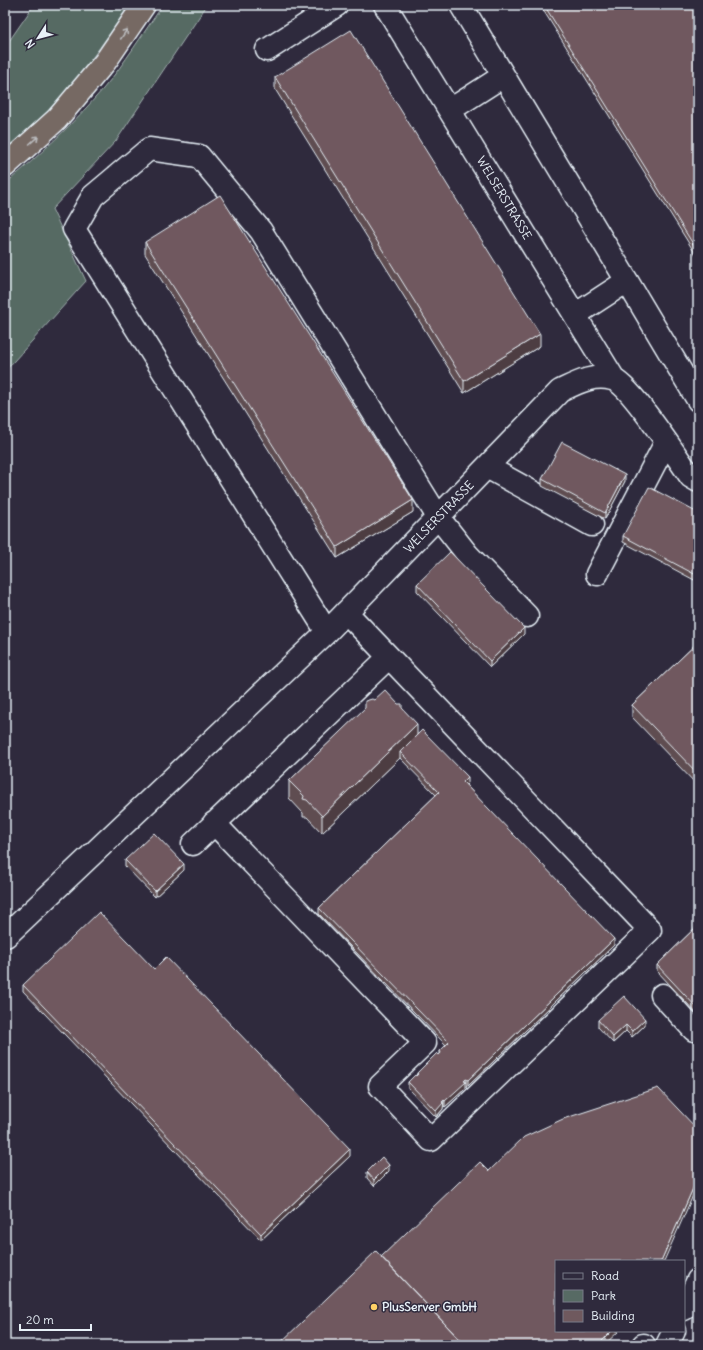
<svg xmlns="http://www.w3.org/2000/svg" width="703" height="1350" font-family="Delius,sans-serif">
<rect width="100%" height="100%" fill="#2f2a3d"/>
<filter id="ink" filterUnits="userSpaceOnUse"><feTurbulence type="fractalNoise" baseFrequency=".025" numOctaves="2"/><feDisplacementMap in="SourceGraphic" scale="8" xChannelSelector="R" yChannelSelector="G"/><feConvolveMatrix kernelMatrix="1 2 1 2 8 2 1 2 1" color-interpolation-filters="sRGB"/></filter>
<g filter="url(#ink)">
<path fill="#576a64" stroke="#a0aeae" d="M34,5H129C104,43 77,81 45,114C33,128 18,140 5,152V47Z
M163,5H207L116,141L52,209L86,281L5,371V184C40,155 73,124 103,89C125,63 143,33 163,5Z"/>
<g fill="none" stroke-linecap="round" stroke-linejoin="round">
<defs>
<path id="minor" d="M385,5L614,379
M461,5L627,281L575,315
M267,50L337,5
M450,110L503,76
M627,281L698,400
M487,467L592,525
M597,574L666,442
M327,632L74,229L93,196L149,149L199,156L261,231L438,517L468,555L527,616
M214,823L425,1043L380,1086L431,1140L650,930L346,612
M193,844L389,657
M6,936L327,632L560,391C577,383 593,374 612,379C629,383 678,459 691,477L698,481
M662,995L694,1030L698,1027
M684,1309L698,1280
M643,1345H644
M667,1345L674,1331"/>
<path id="highway" d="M5,166L57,119L105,62L144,5"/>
</defs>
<use href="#minor" stroke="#e8f1f8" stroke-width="25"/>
<use href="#highway" stroke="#e8f1f8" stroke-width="25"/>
<use href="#minor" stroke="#2f2a3d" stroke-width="22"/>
<use href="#highway" stroke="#766964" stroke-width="22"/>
</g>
<path fill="#5f4d51" stroke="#e8f1f8" d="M540,5H698V258Z
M275,77L540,346L464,393L275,89Z
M145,242L413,512L337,558L145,254Z
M542,479L625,481L605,519L542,486Z
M698,513V582L623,542V536Z
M417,584L524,634L490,667L417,591Z
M698,642V786L632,717V705Z
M374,700L398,704L402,708L417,734L468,783L466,785L614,945L468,1086L466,1085V1088L445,1107L444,1106L443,1107V1109L436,1117L408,1088V1082L416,1076L417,1073L439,1055L440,1054V1051L446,1045L319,914V908L436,795L400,758L322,833L307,817H303V813L289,798V781Z
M125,860L184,870L155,897L125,866Z
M698,925V1015L657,971V965Z
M154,969L350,1156L261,1240L23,991V985Z
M598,1020L645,1025L632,1037L626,1031L613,1043L598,1027Z
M389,1171L374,1186L367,1178V1172Z"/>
<path fill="#4e3e42" stroke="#e8f1f8" d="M540,334V346L464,393V381Z
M625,475V481L605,519V513Z
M413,500V512L337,558V547Z
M524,628V634L490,667V661Z
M417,724V741L400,752V758L322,833V816Z
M468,777V783L463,788V782Z
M184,864V870L155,897V891Z
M614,939V945L468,1086V1080Z
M645,1019V1025L632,1037V1031Z
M626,1025V1031L613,1043V1037Z
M466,1079V1088L445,1107V1101Z
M444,1100L443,1109L436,1117V1111L442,1102Z
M350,1149V1156L261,1240V1234Z
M389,1165V1171L374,1186V1180Z
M698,1177V1184L664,1261H661Z
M612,1331H619L604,1345H598Z"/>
<path fill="#6f595e" stroke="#e8f1f8" d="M544,5H698V252Z
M351,30L540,334L464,381L275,77Z
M220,195L413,500L337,547L145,242Z
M562,442L625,475L605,513L542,479Z
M649,487L698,513V576L623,536Z
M450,552L524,628L490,661L417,584Z
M698,642V774L632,705Z
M385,690L398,704H402V708L417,724L322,816L307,800L303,799L304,796L289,781L365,708V701L372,699L374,700Z
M422,730L468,777L463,782L614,939L468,1080L466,1079L464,1081L466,1082L445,1101L444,1100L442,1102L443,1103L436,1111L408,1082L415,1075L416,1076L418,1074L417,1073L437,1053L439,1055L441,1053L440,1051L449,1042L319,908L439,792L400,752Z
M154,833L184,864L155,891L125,860Z
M99,912L154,969L166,957L350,1149L261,1234L23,985Z
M698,925V1009L657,965Z
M624,996L645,1019L632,1031L626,1025L613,1037L598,1020Z
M658,1088L698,1130V1177L661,1261H556V1331H612L598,1345H465L381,1257L480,1162L489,1171L524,1137L563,1119Z
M382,1157L389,1165L374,1180L367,1172Z
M376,1251L465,1345H278Z"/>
<defs><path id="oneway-shaft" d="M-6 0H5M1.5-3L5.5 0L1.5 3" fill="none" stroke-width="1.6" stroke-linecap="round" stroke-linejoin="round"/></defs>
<g stroke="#babbbd">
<use href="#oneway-shaft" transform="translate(124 34) rotate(-56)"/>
<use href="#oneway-shaft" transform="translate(34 140) rotate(-42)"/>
</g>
</g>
<circle fill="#ffd166" stroke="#2f2a3d" stroke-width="1.5" cx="374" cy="1307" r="4"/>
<g text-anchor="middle" stroke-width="3" stroke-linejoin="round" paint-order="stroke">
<g font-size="12" fill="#e8f1f8" stroke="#2f2a3d">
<text transform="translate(504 198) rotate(59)" y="4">WELSERSTRASSE</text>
<text transform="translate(439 517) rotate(-46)" y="4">WELSERSTRASSE</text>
</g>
<g font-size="12" font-weight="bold" fill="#e8f1f8" stroke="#2f2a3d" text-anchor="start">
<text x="382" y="1311">PlusServer GmbH</text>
</g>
</g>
<rect width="703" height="1350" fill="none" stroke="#2f2a3d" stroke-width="20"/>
<rect x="10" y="10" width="683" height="1330" fill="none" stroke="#e8f1f8" stroke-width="1.5" filter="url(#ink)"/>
<rect x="555" y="1260" width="130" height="72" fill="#2f2a3d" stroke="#797a88"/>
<rect x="563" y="1273" width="20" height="6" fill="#2f2a3d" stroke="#797a88"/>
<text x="591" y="1280" font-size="12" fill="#e8f1f8">Road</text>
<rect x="563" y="1290" width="20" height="12" fill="#576a64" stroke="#797a88"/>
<text x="591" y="1300" font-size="12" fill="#e8f1f8">Park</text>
<rect x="563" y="1310" width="20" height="12" fill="#6f595e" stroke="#797a88"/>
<text x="591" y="1320" font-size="12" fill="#e8f1f8">Building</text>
<g transform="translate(38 38) rotate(234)" stroke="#2f2a3d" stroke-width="3" paint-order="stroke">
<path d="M0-3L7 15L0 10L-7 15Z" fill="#e8f1f8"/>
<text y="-6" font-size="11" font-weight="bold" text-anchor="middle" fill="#e8f1f8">N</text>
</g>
<path d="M20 1324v6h71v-6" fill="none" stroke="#e8f1f8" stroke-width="2"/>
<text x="26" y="1324" font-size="12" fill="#e8f1f8" stroke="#2f2a3d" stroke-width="3" paint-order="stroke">20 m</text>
</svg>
